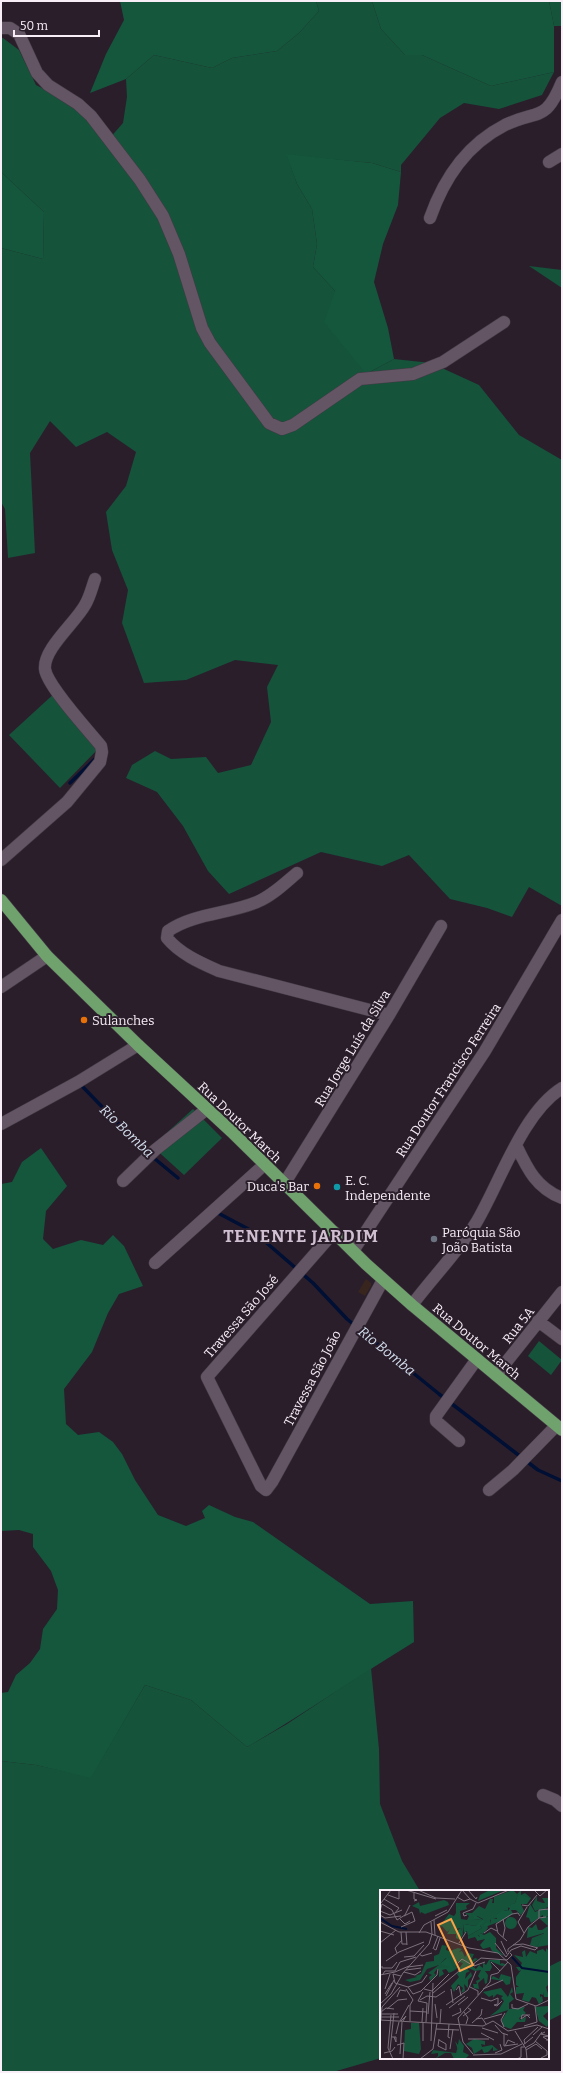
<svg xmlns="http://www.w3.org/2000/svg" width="563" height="2073" font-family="Bitter,serif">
<rect width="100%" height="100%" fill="#2a1e2b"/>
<path fill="#37251e" d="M366,1279L371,1283V1286L365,1296L358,1292Z"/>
<path fill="#15533b" d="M316,1H372L381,29L405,55H422L491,86L554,72L542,95L499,109L464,103L440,118L401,165V172L372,163L287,155L297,184L312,209L317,244L313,267L335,291L366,374L394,359L431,363L479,385L519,435L562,460V906L529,887L512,917L487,908L450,899L409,855L382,866L321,852L229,894L208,871L183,826L157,792L126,778L132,765L155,751L171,759L206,757L218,773L251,765L271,722L267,687L278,665L235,660L186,680L144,683L122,623L128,590L112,550L106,512L126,486L136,452L107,432L76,447L50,421L30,453L35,553L8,558L5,509L1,502V248L43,259L44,212L1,172V38H3L19,50L36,85L73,104L99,135L109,139L123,123L127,97L126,79L154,55L212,68L232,58L277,51L299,33L319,11Z
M549,1H562V26H554Z
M529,266L562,270V288Z
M57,691L101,746L60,788L9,735Z
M193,1109L222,1138L184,1175L152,1146Z
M539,1341L562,1360L551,1375L528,1356Z
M371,1668L379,1749L380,1804L402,1861L420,1891H381V2058L333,2072H1V1761L36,1765L91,1777L145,1685L191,1700L247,1747L287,1724Z
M562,1960V2014L548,2021V1967Z"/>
<path fill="#14573d" d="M120,1H316L319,11L299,33L277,51L232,58L212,68L154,55L126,79L90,93L106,54L124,20Z
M372,1H549L554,26V72L491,86L422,55H405L381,29Z
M286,154L372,163L401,172L398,205L383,244L374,282L388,328L394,359L366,374L324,322L335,291L313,267L317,244L312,209L297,184Z
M1,172L44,212L43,259L1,248Z
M41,1148L67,1186L46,1211L43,1239L53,1249L81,1240L103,1245L113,1235L124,1246L143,1286L119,1294L108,1313L92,1352L64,1389L66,1424L78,1435L99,1432L113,1442L122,1454L135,1480L158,1515L186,1526L205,1518L202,1511L209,1505L235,1517L253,1522L370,1604L413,1601L414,1642C358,1676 304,1714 247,1747L191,1700L145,1685L91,1778L36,1765L1,1761V1693L8,1692L16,1675L30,1663L40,1649L43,1629L57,1609L58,1590L51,1571L33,1547V1534L19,1530L1,1531V1184L12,1182L22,1162Z"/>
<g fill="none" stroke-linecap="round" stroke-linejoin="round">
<path stroke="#000f34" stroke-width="3.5" d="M70,783L97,757
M80,1084L143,1149L178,1178
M218,1213L254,1232L313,1283L347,1319L439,1394L538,1470L562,1481"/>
<defs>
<path id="minor" d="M1,28H10L19,34L37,73L48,85L78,104L91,116L140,180L163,216L179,254L202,328L210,343L269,423L282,429L293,425L360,379L413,374L443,362L504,322
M549,162L562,154
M430,218C444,178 466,145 505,125C539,109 545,123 562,82
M1,860L67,802L100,762L102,752L101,746C89,731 47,686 45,669C43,649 76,622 85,605C90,597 92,587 95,579
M297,873C285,883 272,896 257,902C229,914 194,913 168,931L167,938C180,954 201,963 219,971L389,1015
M1,987L47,956
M1,1124L78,1082L138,1045
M516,1145C527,1168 536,1188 562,1198
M123,1181L155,1150L207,1109
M284,1184L389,1015L441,926
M334,1232L207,1377L261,1486L266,1490L272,1482L383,1280
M353,1251L485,1051L562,920
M155,1263L264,1165
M412,1305C433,1277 457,1253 476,1223C500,1183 522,1113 562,1088
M538,1321L562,1339
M496,1375L562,1292
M459,1441L436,1421V1416L477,1359
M489,1490L513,1470L556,1426
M543,1795L555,1800L562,1806"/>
<path id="major" d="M1,900L47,956L138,1045L232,1132L366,1264L412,1305L562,1430"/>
</defs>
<use href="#minor" stroke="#443a45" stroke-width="13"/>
<use href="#major" stroke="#443a45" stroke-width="13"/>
<use href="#minor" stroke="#635564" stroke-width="12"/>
<use href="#major" stroke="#70a26e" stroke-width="12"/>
</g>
<g fill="#e8710a" stroke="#2a1e2b" stroke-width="1.5">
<circle cx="84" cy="1020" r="4"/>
<circle cx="317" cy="1186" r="4"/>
</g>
<circle fill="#0f9aa8" stroke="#2a1e2b" stroke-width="1.5" cx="337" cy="1187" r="4"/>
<circle fill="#6b7280" stroke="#2a1e2b" stroke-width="1.5" cx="434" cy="1239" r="4"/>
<g text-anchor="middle" stroke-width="4" stroke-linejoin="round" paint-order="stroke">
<g font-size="13" fill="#f7eef7" stroke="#2a1e2b" text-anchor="start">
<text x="92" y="1025">Sulanches</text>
<text x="345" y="1185">E. C.<tspan x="345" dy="15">Independente</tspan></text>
<text x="309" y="1191" text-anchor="end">Duca's Bar</text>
<text x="442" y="1237">Paróquia São<tspan x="442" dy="15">João Batista</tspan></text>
</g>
<g font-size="13" fill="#f7eef7" stroke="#2a1e2b">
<text transform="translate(352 1048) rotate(-59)" y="5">Rua Jorge Luís da Silva</text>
<text transform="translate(448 1080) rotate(-57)" y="5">Rua Doutor Francisco Ferreira</text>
<text transform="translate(240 1122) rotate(44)" y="5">Rua Doutor March</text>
<text transform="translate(241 1316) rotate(-49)" y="5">Travessa São José</text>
<text transform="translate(518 1325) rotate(-52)" y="5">Rua 5A</text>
<text transform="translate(477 1341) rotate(40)" y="5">Rua Doutor March</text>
<text transform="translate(312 1378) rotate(-62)" y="5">Travessa São João</text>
</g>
<g font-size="14" font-style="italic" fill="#d3deee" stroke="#2a1e2b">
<text transform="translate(127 1131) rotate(44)" y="5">Rio Bomba</text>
<text transform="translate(387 1351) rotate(39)" y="5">Rio Bomba</text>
</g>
<g font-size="17" font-weight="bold" letter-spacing="1" fill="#cfbfd0" stroke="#2a1e2b">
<text x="301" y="1242">TENENTE JARDIM</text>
</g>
</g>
<g transform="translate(380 1890)">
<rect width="169" height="169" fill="#2a1e2b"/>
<path d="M133,0L137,4L141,0V5L145,3L151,8L138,5L135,13L128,17V21L124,20L117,28L110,30V34H107L108,38L103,44L100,43V47L98,45L97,50L95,47L88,49V46L102,38L100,36L103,29L97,26L94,29L102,30L101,32L95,36L84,34L83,44L81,38L76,39L74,36L67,42L62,36L59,37L69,24L74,26L76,23V13H90L86,16L87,19L80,21L81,29L87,30L89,26L85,23H92L99,16L105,19L110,9H113L112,13H114V7ZM157,6V11L163,13H165L162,8H168L169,17L155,21L152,15ZM64,10L68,12L69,15L45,24L41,22L40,24L39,19L32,16L39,12L40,16ZM165,43L157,57L150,55L152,48ZM62,55L67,56L66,60L70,61L78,58L82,59L79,62L82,61L85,67L87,63L94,64L91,71L95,68L98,69L86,77L89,81L79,79L83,73L75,71L78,75L75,76L78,77L75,80L66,68L61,73L70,76L69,79H57L54,83L56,85L50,91L49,87L52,85L48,83L59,75L47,79L40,90L30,92L25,90L37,87L35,86L41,84L46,72L54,71V66L59,64ZM31,133H39L41,159L39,164L24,161L25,140L31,139ZM79,152V163L74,169L71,163H65L55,169L58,166V163L51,164L53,160L76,163Z" fill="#15533b"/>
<path d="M110,0H124L98,11L100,5ZM138,4L151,8L147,14H141L144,21L141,25L136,20H131L133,24L121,31L105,37L103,35L107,32L110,34L111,29H117L116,25L123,20L128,21L130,18L126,17L135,13ZM150,14L155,22L165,18L169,20V26H166L169,27V55L157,57L164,43L147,48L148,37L152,38L156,34L158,40H162L168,36L160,29L163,27V25L151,33L149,28L146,27ZM93,24L105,31L100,36L102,38L88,46L87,41L84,43V34L95,36L102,30L94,29ZM125 33a6 6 0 1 1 12 0a6 6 0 1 1-12 0ZM72,36L76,37V41L81,38L83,44L80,50L76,48V44H67ZM110,42L116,48V58L124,66L112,61L110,57L103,59L100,55L105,49L97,51V45L100,47V43L104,45ZM166,58L169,61V94L166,97L169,107H164L163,102V105L160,104V107L162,106L163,111L159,114L156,108L152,107L149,112L142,110L144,103L136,104V97H139L136,95V87L141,80L139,81L136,77H140L142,73L134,65L143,67L142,62L145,60L146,67L150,61L157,64V61L163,59L166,62ZM68,67L75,80L69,83L66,79L62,80L64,84L56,89L59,87V78L70,77L60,74ZM109,70H120V74L122,73L127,75L122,76L110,71L112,77L110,81H105L108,85L107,93L105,94L104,88L98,93L99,99L94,98L93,94H97L96,91L100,89L98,86L101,80L95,81L86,77L90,74L96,79L99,75L103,78V72L106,75ZM81,78L90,81L86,83L85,89L91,82L92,86L88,90V98L84,94L85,101L81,103L83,98L78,94L74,102L71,96L79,87L77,84ZM121,84L131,87L130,94L126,95L123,91L111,89L113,86L119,89ZM132,97L133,102L130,104L134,109L129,113V119L145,117L143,120L146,123L139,128L140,130L146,127L145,132H137L131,139L123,136L122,130L128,120L110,126L119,119L124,111L121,108L123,106L117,104L113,108V105L109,107L103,102L121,98L128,107ZM168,113H169V121L163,126L169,132L167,137L159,131L155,117L168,116ZM79,149L84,156L83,162L89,165L86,168L74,169L79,159V156L78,160L75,151L78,155ZM94,149L105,151V155L101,154L102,157L112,155L118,160L113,161V157L108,162L104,163L102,159L94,164L92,158L86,154Z" fill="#14573d"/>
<path fill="none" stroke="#000f34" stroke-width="2" d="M0,28L12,36L27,39M132,67L142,78L169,82"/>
<path fill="none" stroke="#7c717d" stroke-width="1" d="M26,0L56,9M38,0L56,8L75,9M82,0L90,9L98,13L129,0M88,0L96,9L97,7M154,0L160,6L167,0M34,3V9L37,10L34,11M8,5L19,9V0M77,7L84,11L90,9M4,9L19,18L15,23M1,13L11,0M142,15L148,16L157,5M0,21L2,14L12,20L17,30L25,25L30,15M0,21L10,25L22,20M0,25L5,28L21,26M87,25L84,26L83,23L93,19L96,13M24,26L32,22L35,31M55,26L67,20M159,28V20L169,19M20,29L25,34L30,31M54,30L55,45M0,32L19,42H46L89,58L118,63L131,75L136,109L156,116L169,110M21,37L35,31M0,41L14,45M21,42L22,54H27M26,42L27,55M39,43L44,35L68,22L82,0M104,43L111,38L117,41M144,43L138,32L147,17M123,47L125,38L123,29M121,51L127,64M127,51L118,43L116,34L132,24L138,23L140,26M0,53L16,40M79,53L86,42M115,53L126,67M133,55L143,54L158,58M53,59L58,46M54,59L56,60L60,48M128,62V59L140,50L148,37L159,28L166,27M17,63L15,58L22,50M39,64L42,66L52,63M24,67L34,66L44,55M126,67L131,60L141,56L155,60L157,58M6,71L19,62L44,52M111,72L120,81M78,73L82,69L92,75L101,68L127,70L132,65L130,63M94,73V76L105,72M2,76V78H12L17,72M28,77L43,75M26,80L41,78M15,81L20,72L36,67M15,82L29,76M24,82L35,85L41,81M118,83L128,72M3,84L5,81H15M0,85L15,82M21,86L13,84L15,93L28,97M28,97L33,104L41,101L57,85L58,79M28,97L42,92L47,85M90,97L98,101V105M5,99L10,84M26,99L33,110L30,115V131M44,99L52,101L69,84M71,99L73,113M103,99L123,90M76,100L79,96L81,106M43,102L38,111L47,113L46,132M53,103L79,81V77M5,104L12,93M6,106L14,90M17,107L20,100L26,101M101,108L111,111L118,108V114L114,115L117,116L122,111M40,110L47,106L56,107L65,101M0,114L11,104L23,83L49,54L52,44L51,32M55,114L57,128M132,114V118L138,119L148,114M66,115L88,100L96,81M78,115L88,107M2,117L20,97M69,118L85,106M7,119L18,110L27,109M30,121L47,122M1,122L6,118L14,119M84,122L88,128L86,134M1,124H18M48,124L50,102M11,125L8,158L13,169M72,126L81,122L80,118M83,126L91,120L88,118M1,127H19M150,128L147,125L141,129L142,125H150M96,129L102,128L106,134M104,129L122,124M0,130L103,136L113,131L128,141L157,135L169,139M1,130L2,117M20,131L29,115M21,131L26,126L23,131M42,132L43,118M60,133L61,119M92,133L101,125L102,119M69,134L68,147L70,148M115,135L122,143L128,145M144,136L157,132L155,116M124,137L121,130L125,123M102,138L118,143M56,139L79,140M135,141L146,159L147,169M165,142L161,144L169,146L163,147L168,150H166M101,143L114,150M16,144L19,132M124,144V156L138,154M153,145L162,137M12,147H16V152L14,147M59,149L58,156L66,160M88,149H109M59,150L66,154V160M43,151V133M51,151L53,93M155,151L167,161V165L161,168M145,154L144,150L158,137M17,155L24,153L23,169M143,155L153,147M125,156L128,150L135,153M145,158L154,153L162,142M70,159L73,139M10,160L14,123M146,160L156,154L162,159M4,163L12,161L15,157M115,163L122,160L120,154M20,164L22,132M93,164L83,152L78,128L110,92L111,85L118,83M93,165L121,164L142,154M40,169L53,159L57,133M137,169L141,167V157H144"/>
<path fill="#f7a148" fill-opacity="0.15" stroke="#f7a148" stroke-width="2" d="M71,29L93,75L80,81L58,35Z"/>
<rect width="169" height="169" fill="none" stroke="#f7eef7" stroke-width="2"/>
</g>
<rect width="563" height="2073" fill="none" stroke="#f7eef7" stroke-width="4"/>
<path d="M14 30v6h85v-6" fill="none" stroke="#f7eef7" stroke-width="2"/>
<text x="20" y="30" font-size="12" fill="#f7eef7" stroke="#2a1e2b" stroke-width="3" paint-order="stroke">50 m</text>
</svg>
